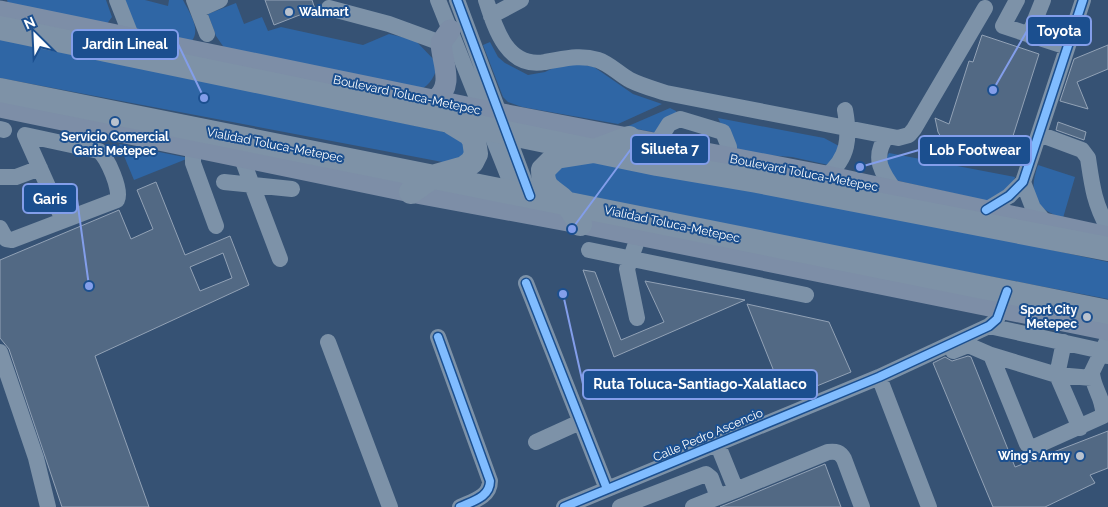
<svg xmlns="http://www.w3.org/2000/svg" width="1108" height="507" font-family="Raleway,sans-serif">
<rect width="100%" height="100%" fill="#365274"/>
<path fill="#2f66a5" d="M7,0H106L112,17L103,29L10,10Z
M120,0H145L168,6L169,0H183C189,12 202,30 191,42L137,32Z
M236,3L244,24L262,17L268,31L281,27L363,45L389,34L415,40L437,63C437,74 430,85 420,90L225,49L216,36L208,14Z
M0,37L459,135L472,148L453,164L0,78Z
M490,42L498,57L505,63L528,75L545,72L561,64L572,62L594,67L633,94L662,104L618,124L522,107L508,102L503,97L483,45Z
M670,108L676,111L678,124L655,138L653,132L626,127Z
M718,118L824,138L839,146L833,166L792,157L741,153L727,136Z
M119,144L189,158L134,180Z
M889,153L1015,177L1012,186L992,202L894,180L885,160Z
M584,159L819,200L1108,262V299L573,197L556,190L551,168Z
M1038,165L1075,177L1063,218C1034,209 1028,193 1038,165Z"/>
<path fill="#526984" stroke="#92a2b6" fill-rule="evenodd" d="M265,0H312L315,9L274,25Z
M982,35L1039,54L1006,158L995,163L982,164L958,159L949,151L938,132L935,118L949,124L969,61L973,62Z
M1108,45V69L1077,82L1088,109L1060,101L1074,59Z
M1058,122L1086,132L1084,140L1056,130Z
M156,182L185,255L230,236L249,285L95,356L149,507H62L9,349L0,338V260L119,210L131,239L153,229L137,190ZM223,253L232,278L200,291L190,267Z
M583,270L595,272L621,340L664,322L645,281L745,300L614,357Z
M747,304L829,322L851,372L785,399Z
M968,356L971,357L1015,467L1108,431V468L1090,475L1095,483L1045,507H993L933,363L945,357L952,361Z
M825,464L841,507H720L740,499Z"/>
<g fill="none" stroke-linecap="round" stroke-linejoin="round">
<path stroke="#7d92a8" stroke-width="16" d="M117,0L132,38
M194,0L207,34
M438,0L515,193
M457,0L530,196
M486,0C495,28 507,69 545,62C564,59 579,54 598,60C610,64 619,74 630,80C642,86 654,89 666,93L898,138L909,135L914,129L985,8
M1017,0L1003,26L1067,47
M329,8L389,24L441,43
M198,10L220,0
M491,16L521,0
M1029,35L1043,0
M0,129L4,130
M1039,134L1082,150L1088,158C1092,185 1094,203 1108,228
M887,136C871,158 882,173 896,192
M657,143L669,124L680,119L723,132L729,147L728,158
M197,147L193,155V163L216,226
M242,149L241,156L280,259
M826,176C849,158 850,137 845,110
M0,177H16L40,168
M224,182L292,189
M1023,182L1033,208L1045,222
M986,210L1009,196L1023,182L1083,0
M0,228L6,239L12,240L117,200C122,190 107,157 99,151L25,135L63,220
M589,250L806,295
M526,283L607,489
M637,318L627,269L639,235
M989,326L1102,351L1108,356
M438,337L490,481C490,497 473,501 460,507
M328,342L390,507
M1064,342L1057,375L1080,428
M953,351L968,345L991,355
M0,352L36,458L48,507
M879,377L929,507
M1092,378L1057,375L991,355L1027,444L1034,447L1103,416C1105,400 1092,387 1092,372L1108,339
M536,442L580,422
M736,490L828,452C836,451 840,452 844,459L862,507
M564,507L879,377L989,326L997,319L1005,298
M620,507L706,474L711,478L718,497
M693,507L736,490L717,443"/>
<path stroke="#7d8ea7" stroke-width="21" d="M0,11L481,110L826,176L1108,237
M435,100C455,86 442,63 441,43L450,30
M0,107L411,192L584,224L1108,330"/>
<path stroke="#7e92a7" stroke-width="24" d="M0,28L657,164L757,181L1108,249
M0,90C369,167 739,235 1108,312
M411,192L432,177L464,168L472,162L476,154L474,140L470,134L452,123
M580,224C576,217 572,209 566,203C554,189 543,193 543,170L556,157L594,151L629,138"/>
<defs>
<path id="cycleway" d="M457,0L530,196
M986,210L1009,196L1023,182L1083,0
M526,283L607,489
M438,337L490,481C490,497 473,501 460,507
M564,507L879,377L989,326L997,319L1007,291"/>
</defs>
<use href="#cycleway" stroke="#1b4f8f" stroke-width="11"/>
<use href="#cycleway" stroke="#80bcff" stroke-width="8"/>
</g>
<g fill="#b9c2ce" stroke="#1b4f8f" stroke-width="2">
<circle cx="289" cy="12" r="5"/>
<circle cx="115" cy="122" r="5"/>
<circle cx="1087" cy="317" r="5"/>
<circle cx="1080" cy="456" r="5"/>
</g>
<g text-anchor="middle" stroke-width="4" stroke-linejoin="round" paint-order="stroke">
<g font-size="12" font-weight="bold" fill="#fff" stroke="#1b4f8f" text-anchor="end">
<text x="299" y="16" text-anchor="start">Walmart</text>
<text x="115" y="141" text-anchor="middle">Servicio Comercial<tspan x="115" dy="14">Garis Metepec</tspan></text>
<text x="1077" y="314">Sport City<tspan x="1077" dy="14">Metepec</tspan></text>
<text x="1070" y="460">Wing's Army</text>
</g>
<g font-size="12" fill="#fff" stroke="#1b4f8f">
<text transform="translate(407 95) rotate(12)" y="4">Boulevard Toluca-Metepec</text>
<text transform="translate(275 145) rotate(11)" y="4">Vialidad Toluca-Metepec</text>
<text transform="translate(804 173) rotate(11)" y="4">Boulevard Toluca-Metepec</text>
<text transform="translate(672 224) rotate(12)" y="4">Vialidad Toluca-Metepec</text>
<text transform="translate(708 435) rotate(-23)" y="4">Calle Pedro Ascencio</text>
</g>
</g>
<path fill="none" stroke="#839eea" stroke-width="2" d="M993 90L1027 31M204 98L178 44M572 229L631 149M860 167L919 150M89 286L77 199M563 294L583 384"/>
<g fill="#839eea" stroke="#1b4f8f" stroke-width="2">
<circle cx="993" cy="90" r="5"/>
<circle cx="204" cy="98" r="5"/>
<circle cx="572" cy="229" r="5"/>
<circle cx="860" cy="167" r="5"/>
<circle cx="89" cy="286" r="5"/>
<circle cx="563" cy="294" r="5"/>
</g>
<g fill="#1b4f8f" stroke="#839eea" stroke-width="2">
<rect x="1027" y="16" width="64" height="29" rx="5"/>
<rect x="72" y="30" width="106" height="29" rx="5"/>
<rect x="631" y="135" width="78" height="29" rx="5"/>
<rect x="919" y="136" width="112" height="29" rx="5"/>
<rect x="23" y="184" width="54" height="29" rx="5"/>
<rect x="583" y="370" width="234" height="29" rx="5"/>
</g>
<g font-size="14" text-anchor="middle" font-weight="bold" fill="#fff">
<text x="1059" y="36">Toyota</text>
<text x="125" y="49">Jardin Lineal</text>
<text x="670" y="154">Silueta 7</text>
<text x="975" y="155">Lob Footwear</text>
<text x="50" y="204">Garis</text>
<text x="700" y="389">Ruta Toluca-Santiago-Xalatlaco</text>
</g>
<g transform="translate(35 35) rotate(336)" stroke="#1b4f8f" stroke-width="4" paint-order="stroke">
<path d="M0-4L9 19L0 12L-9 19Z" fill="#ffffff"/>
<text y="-8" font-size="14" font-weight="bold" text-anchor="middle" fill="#ffffff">N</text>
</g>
</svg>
